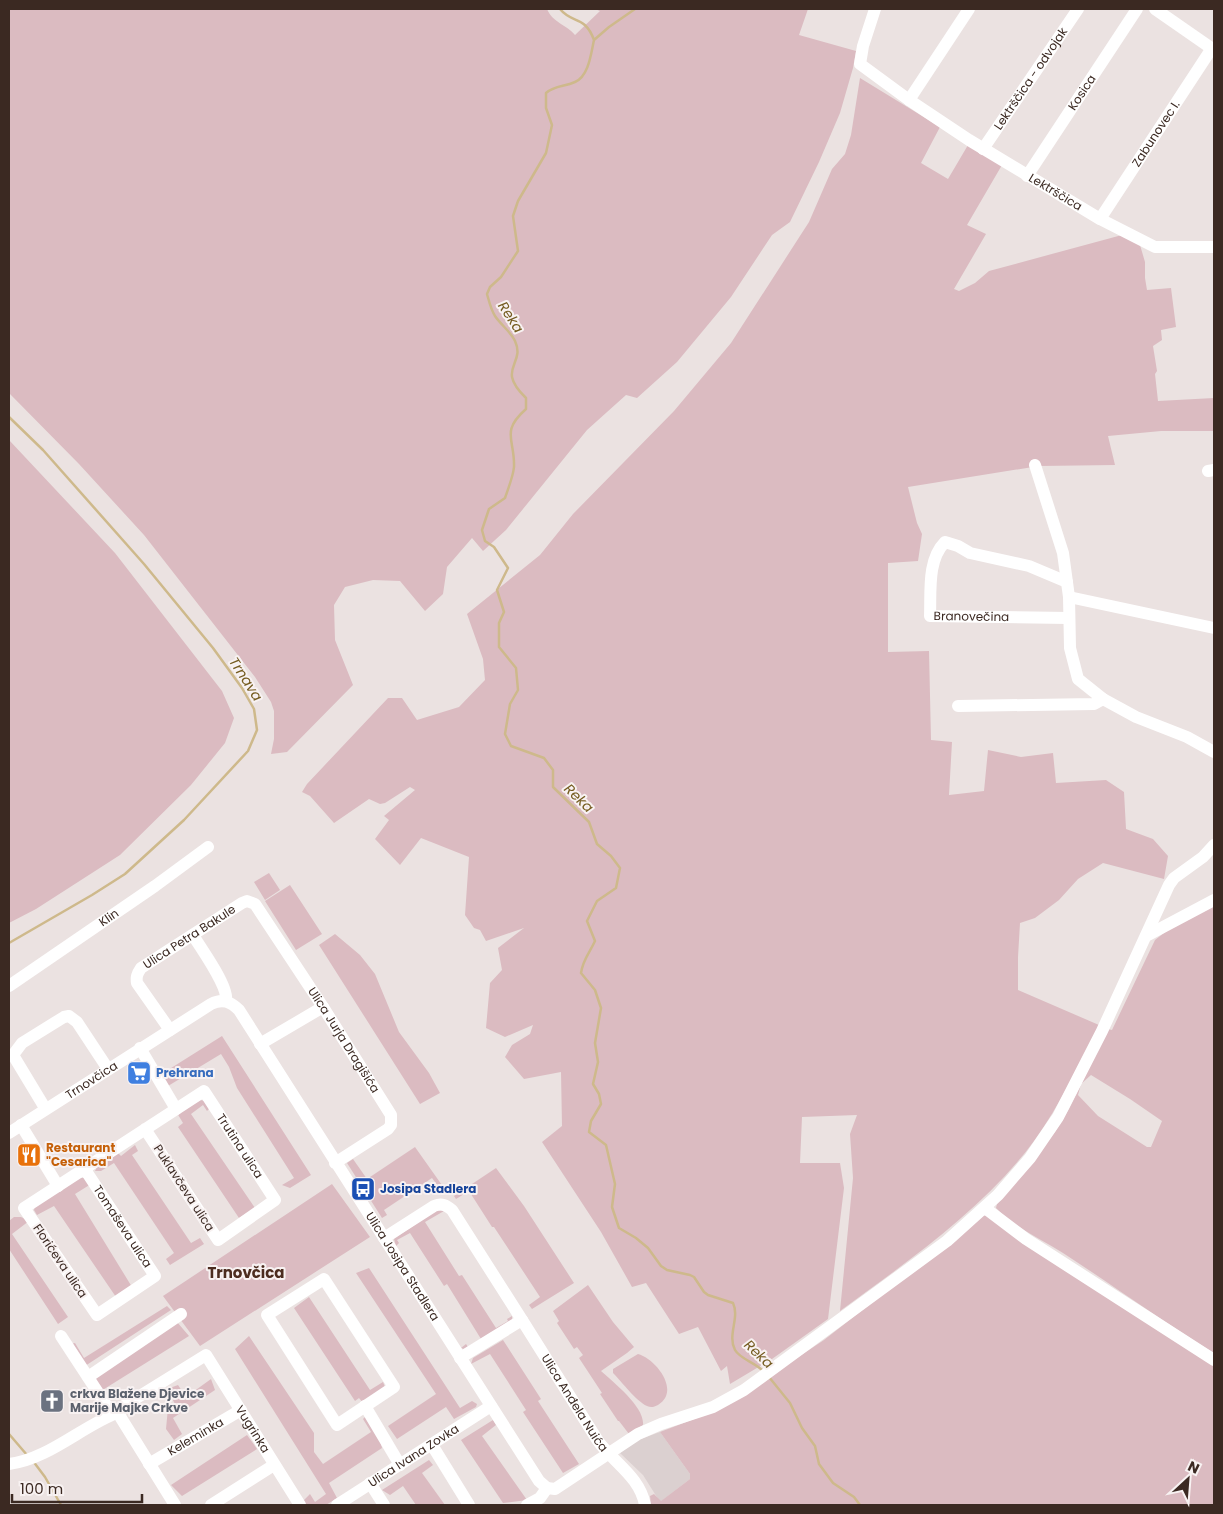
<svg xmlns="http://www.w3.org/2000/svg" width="1223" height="1514" font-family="Poppins,sans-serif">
<rect width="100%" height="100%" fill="#ebe2e1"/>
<path fill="#dbd0d0" d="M660,1432L690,1474V1479L660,1502L643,1475L620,1453L638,1440Z"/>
<path fill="#dbbbc1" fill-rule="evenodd" d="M9,9H547C553,23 566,24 575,35L600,11L595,9H808L799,35L856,51L853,68L840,113L819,162L790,222L772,235L731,297L677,362L637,398L626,395L587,430L506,530L483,551L472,538L447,567L443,594L425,611L400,581L373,580L345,587L334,605L335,640L353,685L287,752L271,754L274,739V711L271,702L255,677L144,535L79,464L9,393Z
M860,78L940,127L921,163L948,179L968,145L1002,165L967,225L986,234L954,289L959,291L975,283L989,271L1122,235L1140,245L1145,262V278L1147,290L1171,288L1176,327L1161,330L1162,340L1153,346L1157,371L1155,374L1158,401L1214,398V431H1161L1108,436L1115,465L1039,466L908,487L917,523L922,534L918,561L888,563V652L929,651L931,740L952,742L949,795L984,791L988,750L1021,757L1053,753L1056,783L1106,780L1124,792L1126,829L1153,839L1168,856L1164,879L1103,863L1078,879L1059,900L1035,918L1020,923L1018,957V990L1099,1025C1079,1064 1060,1105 1034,1141C985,1208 907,1262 840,1311L853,1178L850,1134L857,1115L802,1117L800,1163H840L844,1188L828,1319L772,1359L730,1384L727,1366L721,1371L698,1327L679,1334L646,1283L632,1287L601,1232L542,1142L562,1126L561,1072L524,1079L505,1057L512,1045L530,1034L533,1025L505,1037L486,1028L490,983L502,970L498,948L524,928L486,941L480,930L474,928L465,915L469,857L421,838L400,865L375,839L389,820L384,816L415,790L410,787L385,803L380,804L369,799L334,823L310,796L302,792L307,784L388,698H402L417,720L459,707L485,680L483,659L467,614L540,555L573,514L674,411L731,343L809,222L832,169L845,154L851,135Z
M9,440L115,553L222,691L234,718L225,743L191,785L120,855L36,909L9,923Z
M269,873L280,890L265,900L254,882Z
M290,885L322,934L296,950L265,901Z
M1214,904V1353C1163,1322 1114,1286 1063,1253C1041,1239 1015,1228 996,1208L997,1204L1055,1132L1069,1109L1108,1029L1112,1030L1155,940L1178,922ZM1091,1075L1130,1099L1162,1121L1151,1147H1147L1098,1116L1078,1095L1081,1084Z
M335,934L360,955L375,974L399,1032L429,1073L440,1093L420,1104L319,945Z
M222,1036L311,1175L290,1188L282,1185L294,1178L237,1088L229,1067L221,1054L168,1086L160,1075Z
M200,1100L205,1101L211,1107L207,1111L203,1105L191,1114L255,1208L239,1218L178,1127L183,1123L177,1113Z
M135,1145L138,1151L132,1155L191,1243L200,1238L204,1244L170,1265L166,1259L174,1253L114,1163L101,1171H95L98,1165L117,1152L121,1156Z
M415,1147L444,1188L441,1190L432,1178L384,1210L387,1215L382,1218L347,1163L353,1159L367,1179Z
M496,1168L524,1206L574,1283L532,1309L529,1305L540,1297L494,1227H492L469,1191L456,1199L454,1196Z
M77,1178H85L91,1184L75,1194L132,1287L116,1297L54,1206L37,1215L34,1210L35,1206Z
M332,1184L370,1237L200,1346L163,1296Z
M436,1210L444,1211L425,1222L459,1276L462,1275L496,1328L508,1321L507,1319L512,1316V1320L464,1349L461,1348L466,1344L468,1347L481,1339L447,1284L444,1286L410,1233L397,1240L399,1243L396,1246L394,1239Z
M988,1215L1214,1366V1505H651L650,1496L654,1494L661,1501L690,1479V1474L660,1432L718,1410L824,1340L983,1216Z
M14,1217H21L29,1221L12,1234L68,1317L58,1324L9,1249V1221Z
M369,1268L460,1408L472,1401L477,1404L476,1407L454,1419L446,1407L397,1439L388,1426L436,1394L356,1273Z
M588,1285L613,1322L634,1347L627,1353L601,1371C614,1383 645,1407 643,1425L629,1434L619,1421H618L600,1394L602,1393L579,1358L583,1355L577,1347L574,1349L557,1323L559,1321L553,1311Z
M309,1297L370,1390L383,1382L385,1387L363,1403L359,1398L355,1401L294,1308Z
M167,1306L171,1310L85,1366L71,1344L75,1343L84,1358Z
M177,1322L189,1336L101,1391L92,1377Z
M249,1336L314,1433V1452L323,1464L371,1432L363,1419L365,1417L379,1436L382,1448L329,1483L337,1498L326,1505H306L303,1501L310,1494L315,1502L326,1494L235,1349Z
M503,1340L541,1399L538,1401L579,1464L563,1473L523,1412L526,1410L490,1354L471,1364L473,1358Z
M638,1354C656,1359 681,1391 658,1405C654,1407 651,1408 647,1406C636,1401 622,1382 613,1373V1369Z
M211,1379L215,1390L173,1418L182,1434L174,1440L166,1429L168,1408L175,1404L167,1389L178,1385L186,1397Z
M493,1420L496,1425L482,1436L527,1500L503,1503L461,1440Z
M247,1435L257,1449L182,1496L171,1485Z
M429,1460L433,1465L422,1473L445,1505H416L403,1486L390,1495L382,1490Z"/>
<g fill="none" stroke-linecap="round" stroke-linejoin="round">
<path stroke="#ceb98b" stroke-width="2.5" d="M560,9C572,24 585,15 594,40
M594,40C591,53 589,76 575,82C564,87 555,85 546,93V108L552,125L546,153L518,201L513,216L518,251L501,277L490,287L487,294C489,301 491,310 495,316C501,325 511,332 515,341C526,365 495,368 526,398V409C500,432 515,439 514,467C513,477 508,489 505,498L489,509L482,530L485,541L494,547L508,568L497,590L504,612L499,623V647L516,668L518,690L510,704L505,734L511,746L544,758L553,770V787L589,822L597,844L611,856L620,868L616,888L597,901L587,921L595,941C589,954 583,959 581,973L595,990L601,1008L595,1043L598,1062L593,1084L599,1094L601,1104L591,1121L589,1132L606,1145L615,1184L612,1207L619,1228L636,1238L648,1248L661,1266L667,1270L690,1275L694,1277L704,1292L708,1295L733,1303C740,1318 727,1335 735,1350C740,1359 756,1363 763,1371
M594,40L609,27L635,9
M9,417L43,450L144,564L213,648L242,688L254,709L257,730L248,751L184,820L125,874L92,895L9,943
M769,1377L790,1403L802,1428L815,1446L819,1464L833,1483L854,1497L860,1505
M9,1434L27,1455
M33,1461L45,1477L61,1505"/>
<g stroke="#fff" stroke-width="12">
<path id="s1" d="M875,9L863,46L860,64L909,100L969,140L1100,219L1155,247H1214"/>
<path d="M1155,9L1214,50"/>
<path d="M909,100L969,9"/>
<path id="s2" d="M983,149L1078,9"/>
<path id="s3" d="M1027,176L1137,9"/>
<path id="s4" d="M1100,219L1212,48"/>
<path d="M1035,465L1063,553L1069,597L1070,648L1078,679L1103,699L1136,717L1187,737L1214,752"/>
<path d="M1208,471L1214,470"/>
<path id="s5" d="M1067,582L1029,566L970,553L958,546L945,542C927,560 931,592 930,616L1069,618"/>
<path d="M1069,597L1214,628"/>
<path d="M958,706L1094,704L1103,699"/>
<path d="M193,935C201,949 229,986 226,1001"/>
<path d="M1148,935L1214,900"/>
<path id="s6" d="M9,986L155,886L208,847"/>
<path id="s7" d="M170,1030L137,983C136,977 137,974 141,968L242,903L247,901L255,904L323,1007L391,1115V1125L388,1129L335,1163"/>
<path d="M260,1044L323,1007"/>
<path d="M140,1048L176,1109"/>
<path d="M45,1108L13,1055L22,1043L64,1017L69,1016L77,1022L108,1069"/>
<path d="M21,1125L58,1186"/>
<path id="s8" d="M9,1133L211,1004C223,998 231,1002 239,1010L539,1481L547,1488L555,1489L638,1434L661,1424L713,1407L744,1390L947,1241L998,1195L1030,1158L1058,1117L1102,1031L1169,885L1174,878L1203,857L1214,845"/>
<path id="s9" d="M84,1168L155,1276L97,1315L24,1208L204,1091L275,1200L218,1240L145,1129"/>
<path d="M985,1208L1026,1239L1214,1360"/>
<path d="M384,1238L434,1206C442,1203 446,1205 452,1210L522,1320"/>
<path d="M324,1279L394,1387L337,1425L267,1315Z"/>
<path d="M61,1336L112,1414"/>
<path id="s10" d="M460,1358L522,1320L598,1441C614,1463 640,1477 645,1505"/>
<path d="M88,1377L181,1314"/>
<path d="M365,1406L400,1465"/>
<path d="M432,1445L469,1505"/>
<path d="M9,1464C49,1459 82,1426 119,1412"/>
<path id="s11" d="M149,1464L241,1410"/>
<path d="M370,1483L384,1505"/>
<path id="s12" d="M175,1505L121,1418L119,1412L122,1407L206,1355L300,1505"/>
<path d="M211,1505L274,1465"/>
<path id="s13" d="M337,1505L491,1406"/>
<path d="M527,1505L540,1498L547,1488"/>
</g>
</g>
<defs>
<symbol id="supermarket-square" viewBox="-11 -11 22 22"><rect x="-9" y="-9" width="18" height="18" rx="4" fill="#3f7fe0" stroke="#f8f2f2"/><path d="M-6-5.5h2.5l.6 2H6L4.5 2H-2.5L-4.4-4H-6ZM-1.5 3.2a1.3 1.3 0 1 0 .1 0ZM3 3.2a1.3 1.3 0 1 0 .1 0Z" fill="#fff"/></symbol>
<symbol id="restaurant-square" viewBox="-11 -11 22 22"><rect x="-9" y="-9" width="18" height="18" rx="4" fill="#e8710a" stroke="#f8f2f2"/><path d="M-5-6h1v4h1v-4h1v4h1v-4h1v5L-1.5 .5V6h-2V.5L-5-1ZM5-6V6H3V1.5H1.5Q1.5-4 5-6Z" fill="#fff"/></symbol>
<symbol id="bus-square" viewBox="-11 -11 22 22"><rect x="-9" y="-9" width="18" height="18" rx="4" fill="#1a4fb4" stroke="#f8f2f2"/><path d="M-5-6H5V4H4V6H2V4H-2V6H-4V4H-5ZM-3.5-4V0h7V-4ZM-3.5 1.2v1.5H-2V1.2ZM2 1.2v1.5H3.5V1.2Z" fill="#fff"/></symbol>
<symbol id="church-square" viewBox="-11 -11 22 22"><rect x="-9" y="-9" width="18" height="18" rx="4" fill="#6b7280" stroke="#f8f2f2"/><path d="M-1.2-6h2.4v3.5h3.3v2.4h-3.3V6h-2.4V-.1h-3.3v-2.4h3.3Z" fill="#fff"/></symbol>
</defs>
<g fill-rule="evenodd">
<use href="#supermarket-square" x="125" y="1059" width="28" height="28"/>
<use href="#restaurant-square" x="15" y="1141" width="28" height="28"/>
<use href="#bus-square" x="349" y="1175" width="28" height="28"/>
<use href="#church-square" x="38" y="1387" width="28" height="28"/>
</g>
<g text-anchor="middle" stroke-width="4" stroke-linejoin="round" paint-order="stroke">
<g font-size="12" fill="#3b2922" stroke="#f8f2f2">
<text dy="4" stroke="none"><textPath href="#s2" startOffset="85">Lektrščica - odvojak</textPath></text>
<text dy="4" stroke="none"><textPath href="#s3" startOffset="100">Kosica</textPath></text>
<text dy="4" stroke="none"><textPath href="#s4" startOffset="102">Zabunovec I.</textPath></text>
<text dy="4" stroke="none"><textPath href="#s1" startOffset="291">Lektrščica</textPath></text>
<text dy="4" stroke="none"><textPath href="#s5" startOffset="248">Branovečina</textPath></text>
<text dy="4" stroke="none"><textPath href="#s6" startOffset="121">Klin</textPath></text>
<text dy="4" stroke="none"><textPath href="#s7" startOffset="131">Ulica Petra Bakule</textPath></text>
<text dy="4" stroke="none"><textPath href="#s7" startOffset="370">Ulica Jurja Dragišića</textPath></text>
<text dy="4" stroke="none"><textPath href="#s8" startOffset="98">Trnovčica</textPath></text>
<text dy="4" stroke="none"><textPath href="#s9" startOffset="609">Trutina ulica</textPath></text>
<text transform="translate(184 1188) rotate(57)" y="4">Puklavčeva ulica</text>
<text dy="4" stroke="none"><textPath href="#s9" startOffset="70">Tomaševa ulica</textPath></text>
<text transform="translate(60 1261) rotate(56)" y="4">Florićeva ulica</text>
<text dy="4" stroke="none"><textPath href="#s8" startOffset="575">Ulica Josipa Stadlera</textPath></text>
<text dy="4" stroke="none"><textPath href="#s10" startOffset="171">Ulica Anđela Nuića</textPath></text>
<text dy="4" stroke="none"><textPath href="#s12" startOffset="301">Vugrinka</textPath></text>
<text dy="4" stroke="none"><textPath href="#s11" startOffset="54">Keleminka</textPath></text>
<text dy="4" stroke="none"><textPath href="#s13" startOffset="91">Ulica Ivana Zovka</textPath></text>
</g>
<g font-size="12" font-weight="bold" fill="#366cbe" stroke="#f8f2f2" text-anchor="start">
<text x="156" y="1077">Prehrana</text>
</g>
<g font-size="12" font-weight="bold" fill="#c56008" stroke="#f8f2f2" text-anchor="start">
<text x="46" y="1152">Restaurant<tspan x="46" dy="14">"Cesarica"</tspan></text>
</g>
<g font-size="12" font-weight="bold" fill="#164399" stroke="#f8f2f2" text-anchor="start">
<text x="380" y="1193">Josipa Stadlera</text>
</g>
<g font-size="12" font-weight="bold" fill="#5b616d" stroke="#f8f2f2" text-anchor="start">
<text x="70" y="1398">crkva Blažene Djevice<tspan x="70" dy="14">Marije Majke Crkve</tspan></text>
</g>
<g font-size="14" font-style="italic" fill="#745b1f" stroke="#f8f2f2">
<text transform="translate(511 317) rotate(57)" y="5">Reka</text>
<text transform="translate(246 679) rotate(57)" y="5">Trnava</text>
<text transform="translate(579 798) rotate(44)" y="5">Reka</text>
<text transform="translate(759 1354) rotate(43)" y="5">Reka</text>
</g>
<g font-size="15" font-weight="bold" fill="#4c2c1f" stroke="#f8f2f2">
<text x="246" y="1278">Trnovčica</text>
</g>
</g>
<rect width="1223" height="1514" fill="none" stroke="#3b2922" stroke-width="20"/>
<g transform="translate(1188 1479) rotate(26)" stroke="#f8f2f2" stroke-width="4" paint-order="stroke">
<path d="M0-4L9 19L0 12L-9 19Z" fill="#3b2922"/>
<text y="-8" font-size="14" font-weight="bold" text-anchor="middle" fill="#3b2922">N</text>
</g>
<path d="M12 1494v8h130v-8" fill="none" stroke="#3b2922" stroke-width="2.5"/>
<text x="20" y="1494" font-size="15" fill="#3b2922" stroke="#f8f2f2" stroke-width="4" paint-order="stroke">100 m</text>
</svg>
